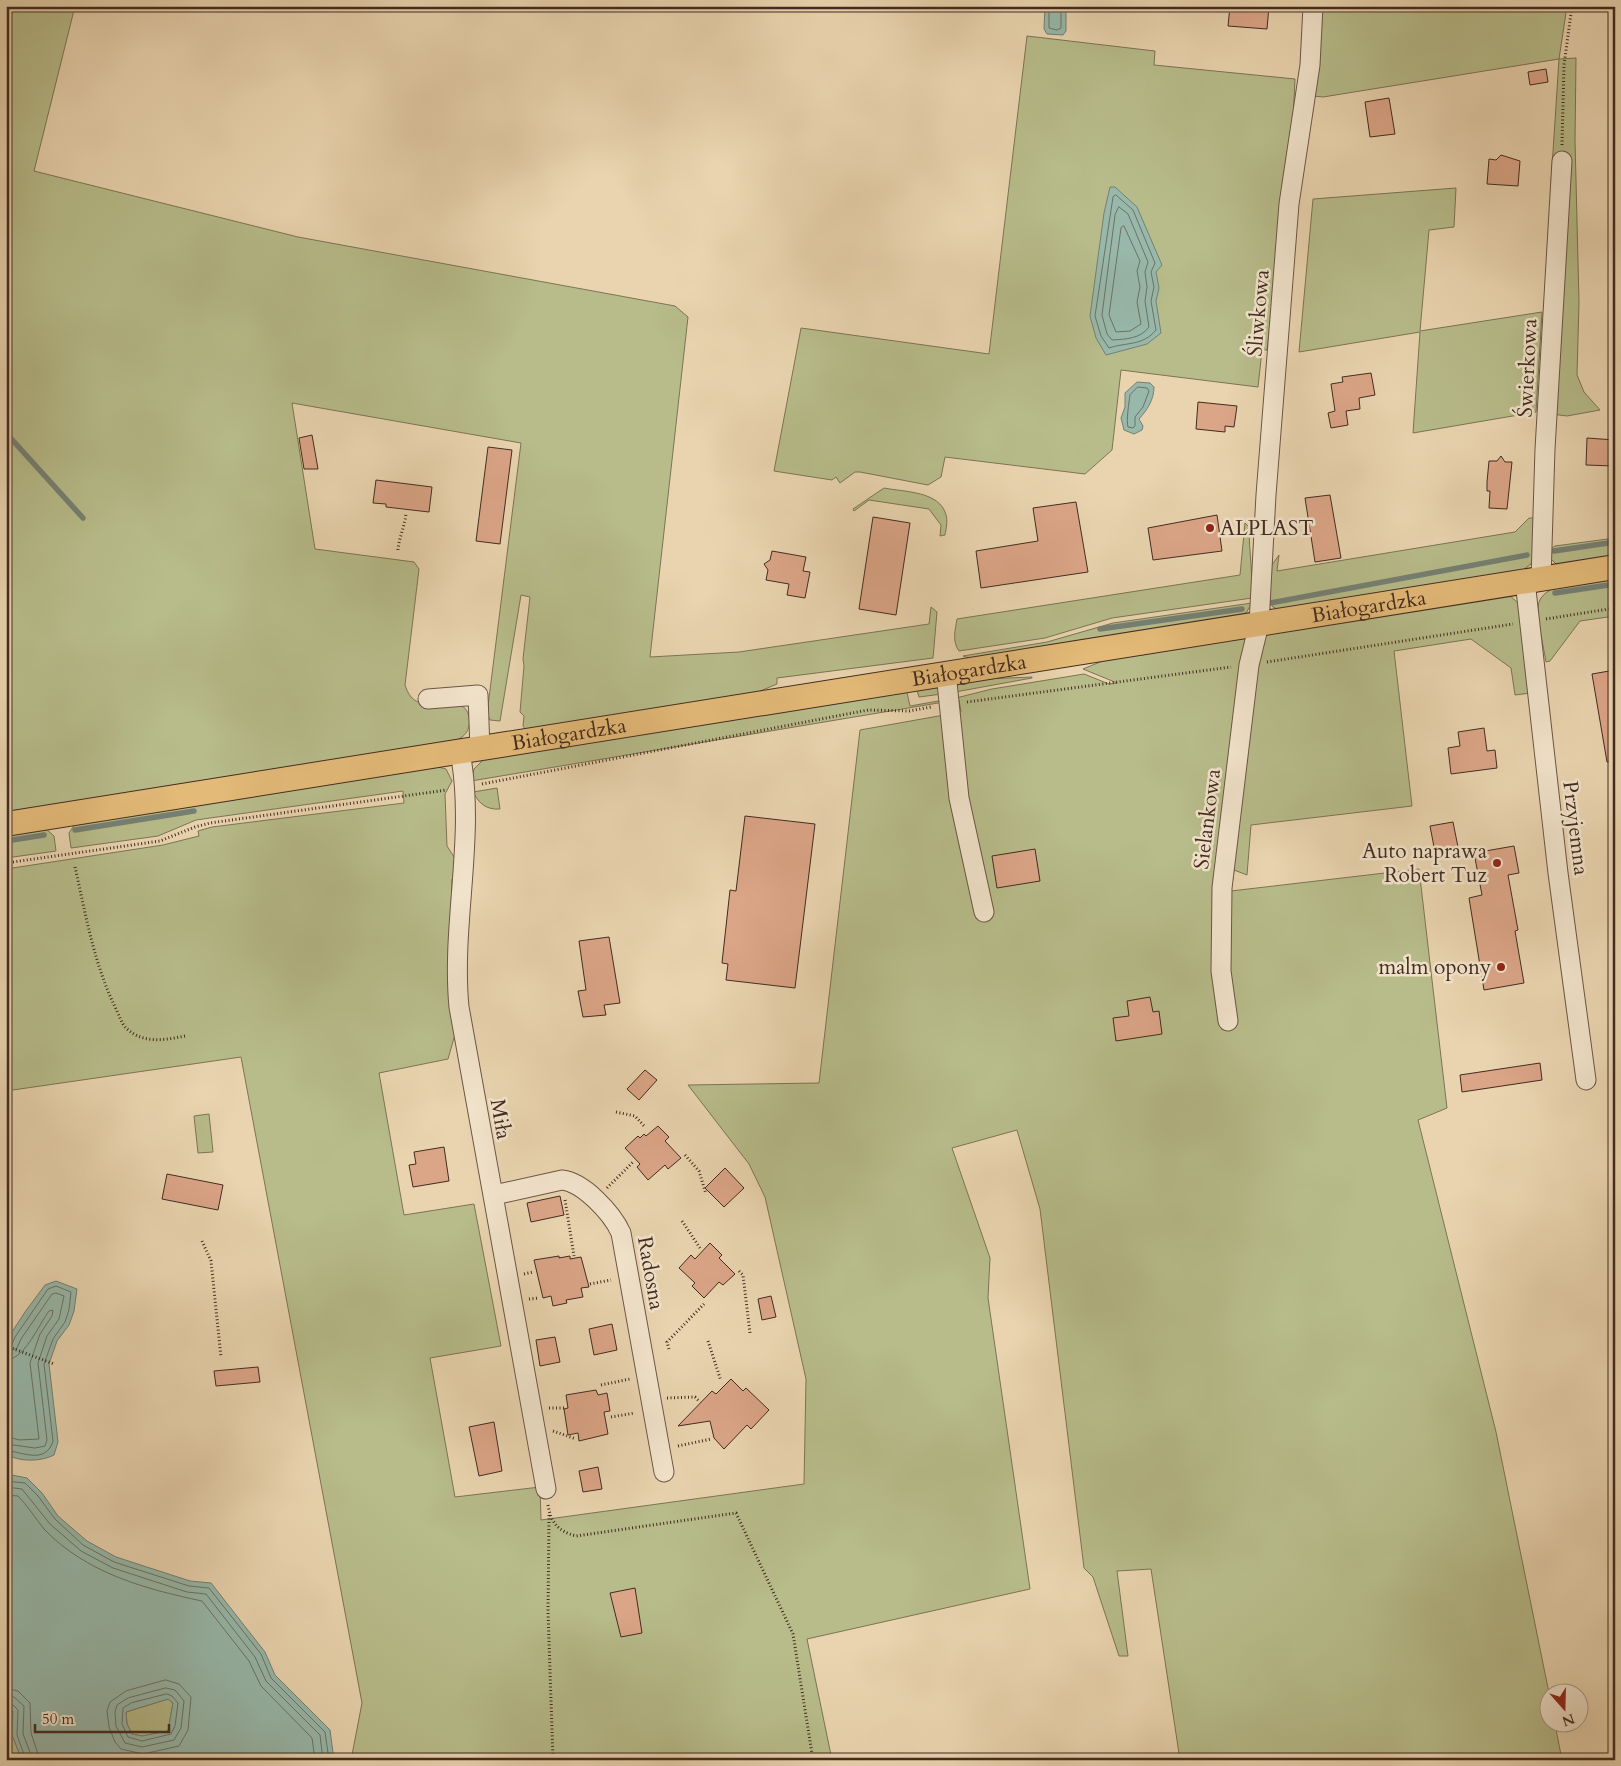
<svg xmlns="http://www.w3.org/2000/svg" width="1621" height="1766" font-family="Cardo,serif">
<rect width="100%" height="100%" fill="#e9d4af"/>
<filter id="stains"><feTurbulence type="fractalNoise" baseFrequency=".004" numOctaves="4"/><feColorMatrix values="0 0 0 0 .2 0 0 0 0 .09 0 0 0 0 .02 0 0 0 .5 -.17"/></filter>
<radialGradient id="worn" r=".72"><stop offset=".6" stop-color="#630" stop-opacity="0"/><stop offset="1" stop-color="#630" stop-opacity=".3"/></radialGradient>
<path fill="#b7bc8a" stroke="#7d7455" d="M6,6H75L34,171L298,237L675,306L688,317L650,657L739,652L929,624L931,607L937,612L933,658L777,678V684L746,697L526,730L523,726L524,716L520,712L524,666L523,659L530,597L521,595L500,721L490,720L487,714L521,443L292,403L315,549L414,562L419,569L405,685C415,717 439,696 459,704C472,710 473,729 462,737C458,740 452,742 448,745L6,816Z
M1319,6H1567L1559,59L1576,58L1575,140L1579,302L1577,375L1584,392L1600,410L1567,416L1551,414L1556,184L1551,183L1559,59L1323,97L1313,96Z
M1027,36L1155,51L1154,65L1295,79L1293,122L1267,350H1262L1258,387L1121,370L1112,450L1085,474L945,457L941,477L928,485L860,472H855L840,483L836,477L832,480L774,471L801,328L989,354Z
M1456,188L1454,227L1429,230L1420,331L1542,312L1536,412L1413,433L1420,332L1299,352L1313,199Z
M884,488C904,492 940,491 946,515C948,521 946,529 945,535L940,536L941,525L929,509L869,500L854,511L853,509Z
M1529,518H1535L1533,558L1531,564L1520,572L1282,611L1273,607L1268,600L1267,572L1279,555L1277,571L1515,532Z
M1245,523L1249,527C1249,552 1253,574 1252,598L1112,618L1045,638L959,651C952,641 955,631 957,619L1240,575Z
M1615,538V557L1564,565L1556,564L1549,557L1550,549L1555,546Z
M1615,575V616L1580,621L1550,661L1546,662C1543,644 1538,625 1538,608C1538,581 1594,579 1615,575Z
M1506,592L1518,603L1531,693L1515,695L1511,668L1471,639L1394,651L1412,806L1251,825L1247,875L1234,870L1231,891L1419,869L1447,1108L1418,1120L1496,1432L1549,1693L1548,1724H1555L1562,1760H1180L1151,1569L1117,1571L1128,1656H1119L1093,1577L1084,1568L1040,1209L1017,1130L952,1148L990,1258L988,1298L1030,1589L807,1639L832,1760H351L362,1703L241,1057L6,1091V869L163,845L199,836L198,831L212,827L404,803L403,791L196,820L158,836L71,848L69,833L75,824L434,766L446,769L452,781L445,794L447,846L456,860V879H452L449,978L456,1031L448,1059L379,1073L404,1215L474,1204L501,1346L430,1358L455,1497L540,1487L541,1520L804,1484L806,1379L765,1197L749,1164L688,1085L819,1083L860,730L961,712L959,700L956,698L992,689L1084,674L1109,684L1117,683L1083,669L1117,655Z
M1252,603L1246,613L1237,619L975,660L963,656L1047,642L1113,623Z
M1032,677V678L955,692L960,680Z
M936,683L937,688L940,687L942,694L919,697L916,687Z
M906,688L910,706L944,700V702L471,781L474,769L484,759Z
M497,788L500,809C487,810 479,804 473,792Z
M45,828L54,836L56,851L6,858V832Z
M209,1114L213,1152L198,1153L194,1116Z
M168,1699L173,1703L168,1731L142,1736L132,1734L127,1724L126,1712Z
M6,1706L13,1711L12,1735L22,1760H6Z"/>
<path fill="#97b8aa" stroke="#758073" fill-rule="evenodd" d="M1045,6H1066V31L1063,35L1047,34L1044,29Z
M1110,187H1115L1137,207L1162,265L1156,272L1159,288L1156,301L1161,333L1147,344L1106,355L1096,338L1090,316L1104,213Z
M1137,382L1150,383L1154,387C1154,400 1147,410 1139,419L1143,426L1142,430L1134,434L1124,430L1121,418L1125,407V393Z
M56,1281L77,1289L74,1311L69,1325L57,1341L49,1364L58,1442L54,1455C41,1462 18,1462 6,1454V1351L10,1335L25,1312L45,1285Z
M12,1475L27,1478L42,1493L58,1516L87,1541L116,1557L190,1581L211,1583L265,1652L275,1675L330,1730L334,1760H22L12,1735L13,1711L6,1706V1477ZM168,1699L173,1703L168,1731L142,1736L132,1734L127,1724L126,1712Z"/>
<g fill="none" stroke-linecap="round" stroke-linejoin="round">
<path stroke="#6d7265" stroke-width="1" d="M1049,6V28L1057,30L1061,28V6
M1116,195L1133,210L1155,263L1151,272L1154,287L1151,301L1156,330C1143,346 1127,342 1109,348L1101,336L1095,316L1113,197Z
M1119,207L1128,214L1148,262L1145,272L1147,287L1145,301L1149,327C1140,339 1126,339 1112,340L1107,334L1102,315L1115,215Z
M1124,226L1140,261L1137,271L1140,287L1137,302L1141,324L1130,331L1116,332L1109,315L1121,228Z
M1138,387L1147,388L1149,391L1143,407L1135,417V426L1133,428L1128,427C1126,421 1129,402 1130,395Z
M6,1346L12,1344L15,1337L48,1289L56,1286L71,1292L69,1310L65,1322L53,1339L44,1364L53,1441C46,1464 24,1453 6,1450
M6,1353L17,1348L21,1339L52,1294L56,1293L64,1296L59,1319L47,1336L38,1363L47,1440L45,1446L35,1448L6,1444
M6,1360C25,1359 38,1326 49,1311L53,1310L52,1316L40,1334L30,1363L39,1439L19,1440L6,1436
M6,1481L25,1483L38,1496L55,1519L83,1545L114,1562L189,1586L209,1588L261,1654L271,1678L325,1732L329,1760
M6,1487L22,1489L50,1524L81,1551L113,1568L187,1592L206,1594L255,1657L266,1681L320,1735L323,1760
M6,1495L18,1496C28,1506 35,1518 44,1529C86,1573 145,1589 202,1601L249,1661L261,1686L312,1738L315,1760
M166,1680L179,1684L191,1697L188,1730L179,1746L143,1754L121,1749L115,1742L109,1727L107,1711L110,1702L126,1691Z
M6,1688L18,1691L30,1703L31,1733L40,1760
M166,1688L175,1690L184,1701L181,1728L174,1740L142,1747L125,1743L116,1726L115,1712L117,1705L128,1698Z
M167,1694L172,1696L178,1703L175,1726L171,1734L142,1741L128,1737L122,1724L123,1708L131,1703Z
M6,1695L14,1697L24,1706L23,1734L33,1760
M6,1702L11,1703L18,1710L17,1735L26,1760"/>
<path stroke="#758073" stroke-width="5.5" d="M6,433L83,518
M1554,551L1615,542
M1555,593L1615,584
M1270,603L1527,555
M1100,629L1242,609
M75,830L194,811
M6,841L44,835"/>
</g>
<path fill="#dba587" stroke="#432b20" d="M1230,6H1269L1267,29L1228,26Z
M1546,69L1548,82L1530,85L1528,72Z
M1389,98L1395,134L1370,137L1365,102Z
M1501,155L1520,161L1518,186L1487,184L1489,159L1496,160Z
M1371,373L1375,395L1359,398L1360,409L1346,411L1348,425L1331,428L1328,413L1335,411L1331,384L1343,382L1342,377Z
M1198,402L1237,406L1234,427L1225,426V432L1196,429Z
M312,435L318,469H304L299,438Z
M1587,438L1615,440L1613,466L1586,465Z
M488,447L512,450L500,544L476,541Z
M1501,456L1505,462H1512L1507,509L1489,508L1490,491H1487V482L1489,461H1497Z
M376,480L432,487L429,512L386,507V504L373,503Z
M1330,495L1341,558L1315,562L1305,498Z
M1076,502L1088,572L981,588L976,551L1038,541L1033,508Z
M1217,515L1222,551L1153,560L1148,528Z
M873,517L910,523L896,615L859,609Z
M772,551L806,557L803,571L810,572L805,598L787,595L789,584L766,580L768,570L764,564L770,560Z
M1615,670V761L1607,762L1592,674Z
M1484,728L1487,751L1495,750L1497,768L1451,774L1448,748L1460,746L1458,732Z
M745,816L815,824L795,988L726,980L728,964L722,963L730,890L736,891Z
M1453,822L1458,847L1435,852L1430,826Z
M1514,846L1519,873L1508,875L1518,930L1515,931L1524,983L1484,990L1469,898L1482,895L1474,853Z
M1035,849L1040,881L997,888L992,856Z
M609,937L620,1003L604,1005L606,1015L583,1017L578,991L586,990L579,941Z
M1150,997L1153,1012L1159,1011L1162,1034L1116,1041L1113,1018L1129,1016L1127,1001Z
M1540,1063L1542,1080L1462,1092L1460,1075Z
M645,1070L657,1080L639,1100L627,1089Z
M658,1126L669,1137L665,1141L681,1158L668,1169L665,1165L648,1180L637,1167L640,1164L625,1148L638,1136L640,1138L644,1134L646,1136Z
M444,1147L449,1181L413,1187L409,1165L416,1164L414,1152Z
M725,1168L744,1188L724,1207L705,1188Z
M167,1174L223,1185L218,1210L162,1199Z
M560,1196L564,1215L531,1222L527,1203Z
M710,1243L722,1255L719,1258L735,1274L723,1285L719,1282L704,1298L692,1286L695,1283L679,1268L691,1255L695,1259Z
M559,1256V1258L570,1256V1259L581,1257L589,1287L581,1288L583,1297L566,1300L567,1303L553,1306L551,1296L543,1298L534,1260Z
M771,1296L776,1317L762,1320L758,1299Z
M612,1324L617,1350L594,1355L589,1329Z
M555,1337L560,1362L540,1366L536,1340Z
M258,1367L260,1382L216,1386L214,1371Z
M731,1379L743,1391L746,1388L769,1410L751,1429L747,1425L724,1449L714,1438L710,1421L678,1426L712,1391L716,1394Z
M596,1390L598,1395L607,1393L610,1411L604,1412L608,1434L579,1441L578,1433L568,1435L564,1409L568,1408L566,1395Z
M494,1422L502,1471L479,1476L469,1427Z
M598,1467L602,1489L583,1492L579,1471Z
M635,1588L642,1633L621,1637L610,1593Z"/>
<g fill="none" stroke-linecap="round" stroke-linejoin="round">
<defs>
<path id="minor" d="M1541,579L1545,449L1562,161
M1525,581L1558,873L1586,1080
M946,673L959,798L984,912
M428,699L478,695L480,749
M460,752C476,836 451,923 459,1007L546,1489
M1228,1021L1221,971L1222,888L1249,665L1259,624L1266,495L1289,204L1310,65L1313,6
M494,1195L562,1180C583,1182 612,1213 621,1233L664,1472"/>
<g id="major">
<path id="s1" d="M6,824L1615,567"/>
</g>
</defs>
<use href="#minor" stroke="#6c5544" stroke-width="21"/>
<use href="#major" stroke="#432b20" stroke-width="26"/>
<path stroke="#432b20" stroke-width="3" stroke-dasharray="1 2.5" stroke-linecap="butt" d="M1562,145L1564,65L1572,6
M398,550C399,537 405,526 406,513
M1546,619L1615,608
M1267,662L1513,624
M967,702L1231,667
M482,784L868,710L909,711L931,707
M6,863L160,841L195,827L210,823L447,790
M75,867C86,916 94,964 116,1009C119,1015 122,1025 127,1029C144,1044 165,1040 185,1036
M616,1112L635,1116L645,1127
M685,1155L699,1171L706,1194
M607,1188L633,1162
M565,1200L574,1256
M682,1221L700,1248
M202,1241L211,1261L221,1357
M739,1271L743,1275L750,1333
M524,1274L533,1272
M590,1284L611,1280
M529,1299L539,1298
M708,1341L721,1381
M6,1346L54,1364
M669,1349L667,1342L704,1304
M601,1385L630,1379
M667,1398L695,1397L700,1402
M549,1408H566
M611,1417L635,1413
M553,1431L576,1439
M678,1446L711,1439
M548,1505C551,1523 558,1531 576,1536L736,1513L793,1634L813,1760
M549,1515L548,1611L553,1760"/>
<use href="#minor" stroke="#f1e3cb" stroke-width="19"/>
<use href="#major" stroke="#e4ba78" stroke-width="24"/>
</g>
<g fill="#8f2418" stroke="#f1e3cb" stroke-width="2">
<circle cx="1210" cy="528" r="5"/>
<circle cx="1497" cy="863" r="5"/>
<circle cx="1501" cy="967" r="5"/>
</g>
<g text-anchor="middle" stroke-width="5" stroke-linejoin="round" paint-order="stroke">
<g font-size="21" fill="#432b20" stroke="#f1e3cb">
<text transform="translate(1258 313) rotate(-85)" y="7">Śliwkowa</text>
<text transform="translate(1527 368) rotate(-87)" y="7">Świerkowa</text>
<text dy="7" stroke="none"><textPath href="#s1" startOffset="1380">Białogardzka</textPath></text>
<text dy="7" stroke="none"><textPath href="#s1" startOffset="975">Białogardzka</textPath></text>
<text dy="7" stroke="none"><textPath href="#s1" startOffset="570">Białogardzka</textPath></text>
<text transform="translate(1207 819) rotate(-83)" y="7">Sielankowa</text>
<text transform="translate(1576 828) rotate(83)" y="7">Przyjemna</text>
<text transform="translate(501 1119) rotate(80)" y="7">Miła</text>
<text transform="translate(651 1273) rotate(80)" y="7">Radosna</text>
</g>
<g font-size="21" fill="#432b20" stroke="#f1e3cb" text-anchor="end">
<text x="1220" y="535" text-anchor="start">ALPLAST</text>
<text x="1487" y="858">Auto naprawa<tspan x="1487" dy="24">Robert Tuz</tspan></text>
<text x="1491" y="974">malm opony</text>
</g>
</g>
<rect width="1621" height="1766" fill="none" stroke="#e9d4af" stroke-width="25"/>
<rect x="8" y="8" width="1606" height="1751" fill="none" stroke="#432b20" stroke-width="2.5"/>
<rect x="12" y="12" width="1596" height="1741" fill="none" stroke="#432b20"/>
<g transform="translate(1564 1708) rotate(160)"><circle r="24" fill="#f1e3cb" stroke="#ab9987"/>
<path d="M0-4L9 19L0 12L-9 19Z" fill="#8f2418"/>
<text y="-8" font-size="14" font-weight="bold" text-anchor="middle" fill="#432b20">N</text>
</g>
<path d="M35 1724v8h134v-8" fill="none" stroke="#432b20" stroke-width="2.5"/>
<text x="42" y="1724" font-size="15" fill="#432b20" stroke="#f1e3cb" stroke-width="4" paint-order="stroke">50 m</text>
<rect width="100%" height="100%" filter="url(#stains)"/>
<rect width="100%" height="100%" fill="url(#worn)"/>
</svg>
